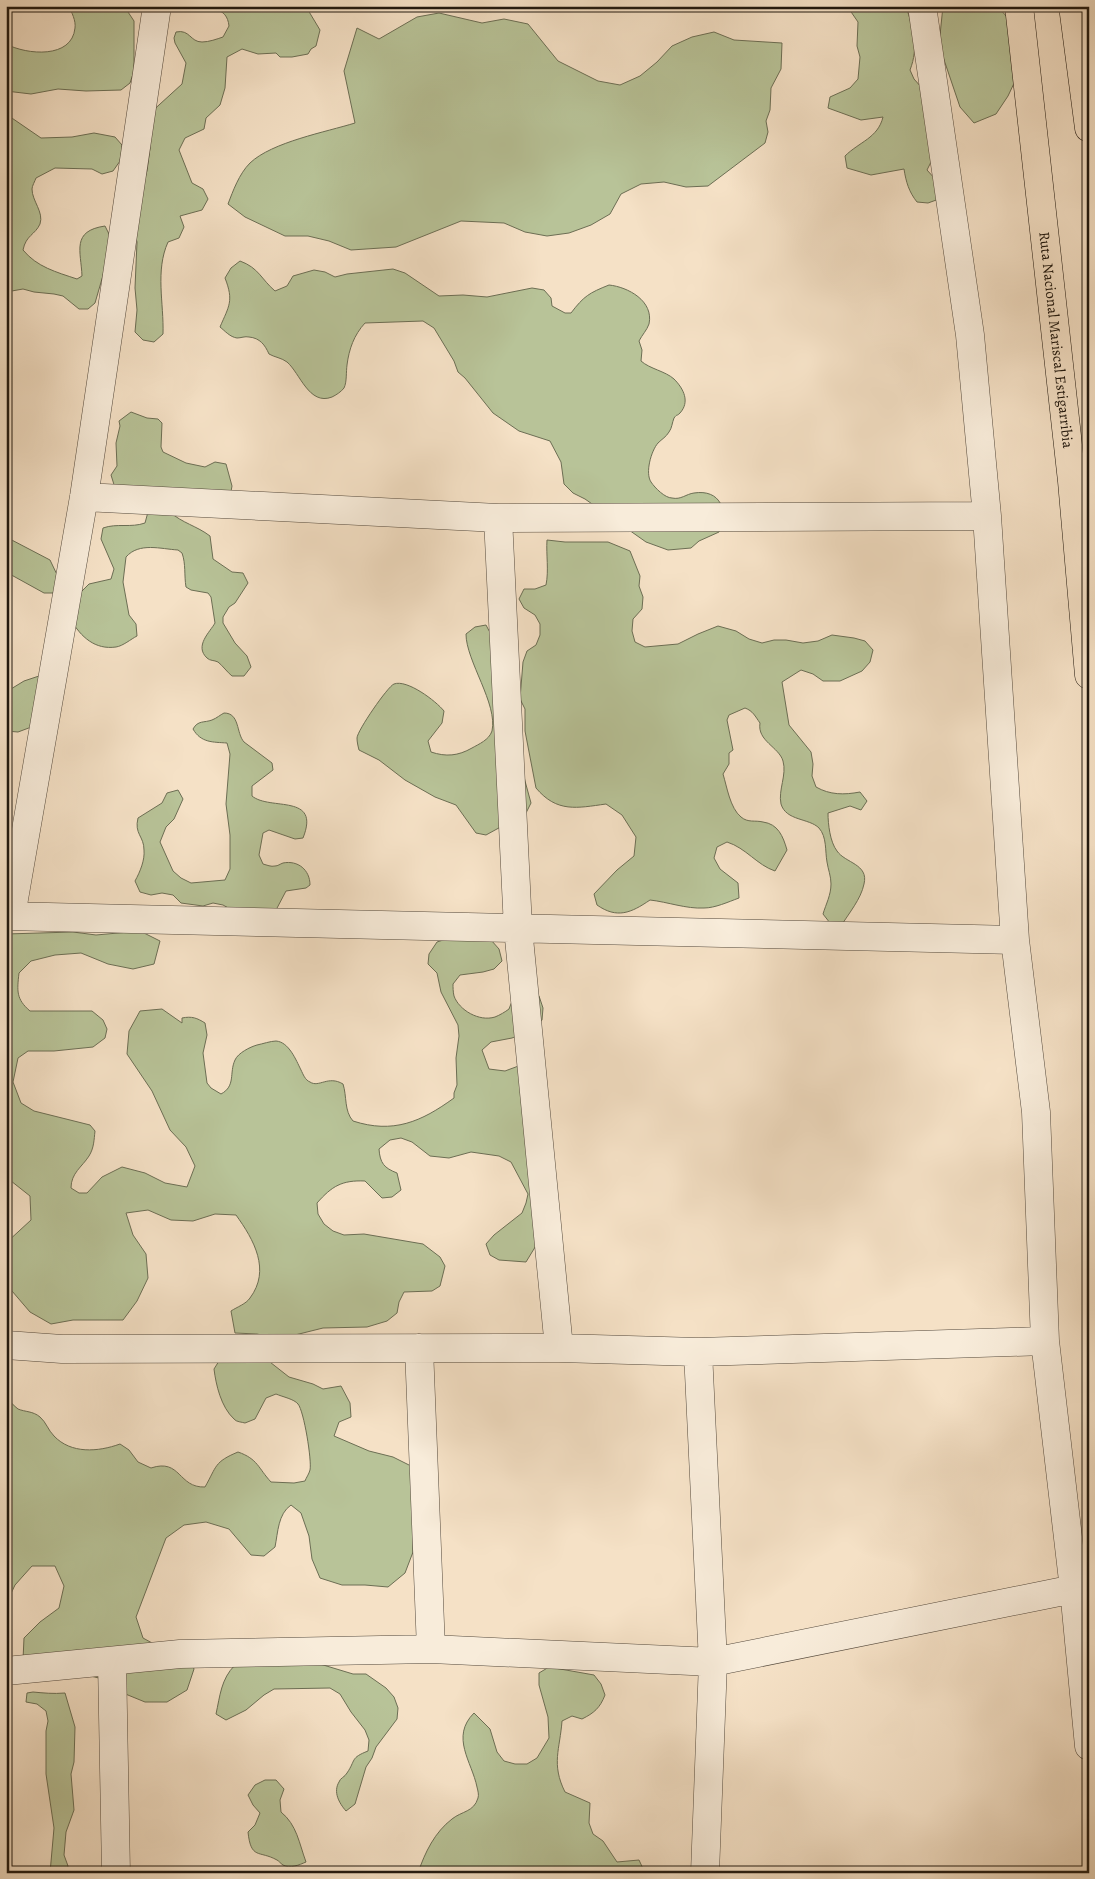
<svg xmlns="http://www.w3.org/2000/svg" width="1095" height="1879" font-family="Alegreya,serif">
<rect width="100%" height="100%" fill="#f5e1c6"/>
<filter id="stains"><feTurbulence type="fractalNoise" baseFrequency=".004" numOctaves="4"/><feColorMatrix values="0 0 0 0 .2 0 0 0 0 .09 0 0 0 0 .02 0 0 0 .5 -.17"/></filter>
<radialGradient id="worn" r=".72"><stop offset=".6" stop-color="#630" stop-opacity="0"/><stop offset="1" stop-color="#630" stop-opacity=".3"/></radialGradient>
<path fill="#b8c398" stroke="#6c6e54" d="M68,6H124L134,21V71L130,83L121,90L86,91L58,89L31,94L6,91V44C27,55 72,59 75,28C76,21 72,12 68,6Z
M193,6H310L308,10L320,30L316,46L311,49L308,54L292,57H280L276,53L258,54L242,49L227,57L225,88L220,105L206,118L204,129L185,138L179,150L192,183L203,189L208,199L202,210L180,216L184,227L179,238L168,242C155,271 164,303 163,334L154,342L143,340L135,332L137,310L135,288L137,242L134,231L136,208L147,171L150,148L146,126L148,115L182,84L186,63L175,43L174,38L176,32C190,29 190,42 202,42C209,42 217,39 223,37L229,26C227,6 210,9 193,6Z
M847,6H906C913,29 919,47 910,70L914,79L922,88L932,160L927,170L936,180L939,199L928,203L917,202C909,192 906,182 904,169L871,175L847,168L845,156C859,142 878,138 883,117L861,120L828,108L830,97L850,88L858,79L860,57L857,46L858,22Z
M943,6H997L1009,19L1025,60L1008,96L996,114L974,123L960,107L939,45Z
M439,13L482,23L504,19L528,24L558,61L598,81L620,85L640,76L657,62L672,46L692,37L714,32L734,40L782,43L781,69L771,88L770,110L766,121L768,132L765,143L708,186L686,187L664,182L641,184L621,194L610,214L591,225L569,233L547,236L525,232L504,223L461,221L396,247L351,250L329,241L308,236H285L245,217L228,204C233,191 239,174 250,163C272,142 326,132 355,123L344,71L357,28L379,39L417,17Z
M6,114L41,138L72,137L94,133L115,137L122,145V150L120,161L113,171L102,174L92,169L55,168L36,178C35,181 32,186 32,189C32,201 44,212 40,224C35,235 26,235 23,250C37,267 56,272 77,279L82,276C81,251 71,231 105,226L110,236L108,258L95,303L88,309H79L63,296L54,294L34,292L23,289L6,292Z
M240,261C259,268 261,279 275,291L287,286L293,276L314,270L325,272L335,277L347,274L393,269L405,273L439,296L463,295L487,297L532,288L544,290L551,298L552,306L565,313H571C584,296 589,293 609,285C628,287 654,301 649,324C647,330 642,335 639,341L642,350L641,361C650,369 665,371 674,379C684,389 690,402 680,413C676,417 678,413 674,418C672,423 672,428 669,432C666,437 662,439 658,443C651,451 645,473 651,482C655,488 665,498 672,498C681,500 686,494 694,493C720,489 729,510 719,532L699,541L691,548L668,550L646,542L585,499L573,493L564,484L561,462L550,441L519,431L493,413L465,378L458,372L454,361L434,328L423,321L365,323C354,335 349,349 347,365C346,372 347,382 344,388C341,392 336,395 332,397C309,406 300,373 287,362C282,358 274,357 269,354C265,345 260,338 249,337C245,336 241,338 237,338C230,337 225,331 220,327C229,306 234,301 225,278L231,268Z
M131,412L147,418L158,419L162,423L161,447L163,452L186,463L205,467L215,462L226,464L232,486L230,497L116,491L111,475L117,466L116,443L120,426L119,421Z
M148,512H170C182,523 197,526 210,536L213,559L232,572L243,573L248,583L235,603L229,607L223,617V623L235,643L247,656L251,667L244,676H232C227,672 223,666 218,662C214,660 210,661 207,658C194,646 210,632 215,623L211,597L208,593L191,590L186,587C184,575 186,564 182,553L178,550C161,549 139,542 126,557L123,582L129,615L136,624L137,636C131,639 123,646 116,647C95,650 81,637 71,620L73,600L89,584L111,579L114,569L101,539L103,528C117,523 131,528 145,523Z
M6,537L50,560L61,583L56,593H44L6,572Z
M547,540L565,542H608L630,551L640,576L639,586L643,597L642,609L633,619L632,631L635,642L645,647L678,644L698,634L718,626L736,631L749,639L762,643L774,640H786L803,643L818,641L832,635L854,638L865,641L873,650L870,662L862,671L840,681H823L813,674L801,670L782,682L789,725L811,752L813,764L812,776L816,787C830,795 844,795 860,792L867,801L861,810L850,806L828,813C828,824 830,842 837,851C845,863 869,864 864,884C861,899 849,913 841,926L830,923L823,914C826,904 831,895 831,884C831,876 828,869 827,862C825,851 827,837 819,828C809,818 786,821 781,804C778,790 787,775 783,761C779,747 757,741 760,723C755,716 753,711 745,708L729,715L727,720L733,750L729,753V764L723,774C727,787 730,808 741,817C748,823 755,820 763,822C778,824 783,836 787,850L775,871C757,865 746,848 727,842L717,847L714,858L720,869L738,883L739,898C728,902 715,908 704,908C686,909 668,902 650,900C631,913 617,919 597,905L594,894L617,870L634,856L636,837L622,815L606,804C577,808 557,813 536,788L525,731V709L520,699L523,662L527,651L536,645L540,635V624L535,615L524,608L519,599L524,589H535L546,585C549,570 546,555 547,540Z
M486,625L496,644L525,781L531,803L526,813L486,835L476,833L456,805L435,797L405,780L379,760L359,750C358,746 357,742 357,738C357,731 388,686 394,684C407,679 436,701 444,711L442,723L428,741L431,752C446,757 458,756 472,748C479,744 489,740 492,731C498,704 466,661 466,634L475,627Z
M39,676L34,726L18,732L6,731V692L24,681Z
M224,713C240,713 236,733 244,742L272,763L273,770L252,786V796C270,811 321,793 303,838L295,839L269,830L263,833L259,855L263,864C267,865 271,867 275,866C278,866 280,864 283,863C298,860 310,870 310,885L306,888L286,891L276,910H232L223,905L213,903L203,906L181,903L173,895L162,893L151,895L140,892L135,881C140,872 145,860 144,850C144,836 134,834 138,818L162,803L167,793L178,790L183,799L174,819L166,827L160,842L173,871L181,878L191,883L225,880L230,869V835L226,804L230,754L227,743C213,742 201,743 193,729C198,720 204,723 212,720C217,718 220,715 224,713Z
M140,931L160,941L154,964L133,969L108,964L81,953L55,955L31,961L19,973C17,991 16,999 30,1011H92L103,1020L107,1029L105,1038L93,1047L54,1051H28L18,1058L13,1082L21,1103L34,1111L90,1125L95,1131C94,1140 94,1148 89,1156C82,1167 71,1173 71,1188L79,1193H87L102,1177L122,1167L145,1173L165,1183L187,1187L195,1166L186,1147L170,1130L152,1091L127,1054L129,1031L140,1011L162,1009L182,1023V1018C192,1016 197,1018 205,1023L207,1035L203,1053L207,1083L211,1088L221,1094C236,1086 229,1073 235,1060C238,1053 250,1047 257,1045C262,1044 271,1041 276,1041C289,1042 296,1060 301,1070C303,1074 305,1080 310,1082C319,1088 328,1075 343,1084C347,1096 344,1111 353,1121C393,1134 421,1122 454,1098V1093L457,1085L456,1058L459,1036L458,1025L441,992L437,973L428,964L429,954L437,942L459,935L491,940L499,949L502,961L494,969L483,972L460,975L453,984C453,987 453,992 454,996C459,1010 479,1022 495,1017C500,1015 505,1012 509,1009L514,996L531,987L539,996L543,1008L542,1020L534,1029L512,1038L491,1042L482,1050L489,1069L505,1071L532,1061L540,1239L526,1262L499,1260L490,1255L486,1244L494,1235L522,1213L526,1203L528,1194L511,1162L499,1156L471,1152L449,1158L430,1156L412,1142L401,1138L390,1140L379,1149C380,1163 384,1168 397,1173L401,1190L392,1197L382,1198L365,1181C342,1180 332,1186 317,1203L318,1214L324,1224L333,1231L344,1235L364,1234L423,1244L440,1257L445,1266L440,1286L432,1291L404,1292L399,1302L397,1313L387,1321L367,1327L323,1328L279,1339L257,1334L235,1333L231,1311C237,1307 246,1304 250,1298C271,1270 254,1240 236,1215L215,1214L193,1221L171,1220L148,1210L126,1213L133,1235L146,1254L148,1278L137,1301L123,1320H73L51,1324L30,1312L6,1284V1243L31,1220L30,1196L6,1177V934L73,932L96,935Z
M261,1355L289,1377L313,1384L323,1389L341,1386L350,1403L351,1417L339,1422L334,1436L369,1451L393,1457L413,1467V1552L405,1573L388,1587L365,1585H342L320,1578L312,1559L309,1536L301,1513L291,1505C278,1514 278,1532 275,1547L264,1556L251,1555L229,1529L206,1522L184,1525L166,1538L136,1617L143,1638L163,1649H187L194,1669L187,1690L167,1702H145L123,1693L103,1679L23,1660L24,1638L40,1622L59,1608L64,1586L55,1566H32L15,1585L6,1604V1398C10,1401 14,1406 18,1409C25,1412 33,1411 40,1417C46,1422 48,1430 54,1436C71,1454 98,1452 120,1444L129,1450L138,1462L151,1468C181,1458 178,1488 205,1487C217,1466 214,1462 238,1452C258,1459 258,1468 271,1482L294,1483L305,1481C306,1478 309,1474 310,1470C312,1461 304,1411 298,1404C294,1399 283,1397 276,1394L266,1398L255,1419L245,1423C242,1422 236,1422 234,1419C221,1407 216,1385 214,1369L219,1361Z
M320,1664L353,1674H366L386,1688L394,1697L398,1708L397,1719L376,1747L372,1758L366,1767L355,1804L346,1811C339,1803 333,1792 339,1782C340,1778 345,1777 347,1773C356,1760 350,1758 368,1751L369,1740L365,1730L351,1712L340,1694L330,1688L274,1689L264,1695L246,1710L226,1720L216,1714C220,1696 221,1679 235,1665Z
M549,1667L594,1675L601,1684L605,1695C600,1708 594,1713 582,1719L572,1716L562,1721C560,1749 551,1764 565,1792L590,1803L589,1823L593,1834L603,1841L617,1862L639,1860L645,1873H418C425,1852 435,1832 452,1819C462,1811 474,1812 478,1798C479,1795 478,1791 477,1787C472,1762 450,1737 474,1713L490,1729L497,1752L504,1761L515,1764H527L537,1758L549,1738L548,1717L539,1685V1673Z
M33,1692C44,1693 53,1694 65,1693L75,1727L74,1762L71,1774L74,1810L66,1832L64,1855L68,1866L67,1873H50L54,1828L46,1774V1731L48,1721L46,1711L37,1704L26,1702L27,1693Z
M265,1780H276L284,1789L280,1800L281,1812C297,1825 299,1843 306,1862C299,1865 290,1869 283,1865C280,1863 279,1861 277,1860C259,1850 251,1860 248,1832L255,1825L260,1813L253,1805L248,1795L255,1785Z"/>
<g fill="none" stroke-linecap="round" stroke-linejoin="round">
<defs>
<path id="minor" d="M922,6L970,335L987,516L1015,940L1036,1112L1045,1341L1074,1589L1089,1746
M84,497L498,518L987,516
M498,518L518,928L559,1348
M6,916L1015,940
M11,916L84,497L157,6
M6,1345L62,1349L559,1348L698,1352L1045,1341
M419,1348L431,1649
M698,1352L713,1662L705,1873
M112,1661L116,1873
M6,1671L180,1654L431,1649L713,1662L1074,1589"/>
<g id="highway">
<path id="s1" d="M1019,6L1072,481L1089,675"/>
<path d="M1073,6L1089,128"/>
</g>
</defs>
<use href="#minor" stroke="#554a3d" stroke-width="29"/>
<use href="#highway" stroke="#20180f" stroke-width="29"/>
<use href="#minor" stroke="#f8ecda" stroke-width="28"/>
<use href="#highway" stroke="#f5e1c6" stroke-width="28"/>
</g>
<g text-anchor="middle" stroke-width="4" stroke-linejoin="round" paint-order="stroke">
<g font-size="15" fill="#20180f" stroke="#f8ecda">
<text dy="5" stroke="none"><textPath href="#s1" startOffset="336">Ruta Nacional Mariscal Estigarribia</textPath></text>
</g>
</g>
<rect width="1095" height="1879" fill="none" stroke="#f5e1c6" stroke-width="25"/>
<rect x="8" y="8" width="1080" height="1864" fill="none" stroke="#20180f" stroke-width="2.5"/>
<rect x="12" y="12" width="1070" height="1854" fill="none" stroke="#20180f"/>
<rect width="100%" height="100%" filter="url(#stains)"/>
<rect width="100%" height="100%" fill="url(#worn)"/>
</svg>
